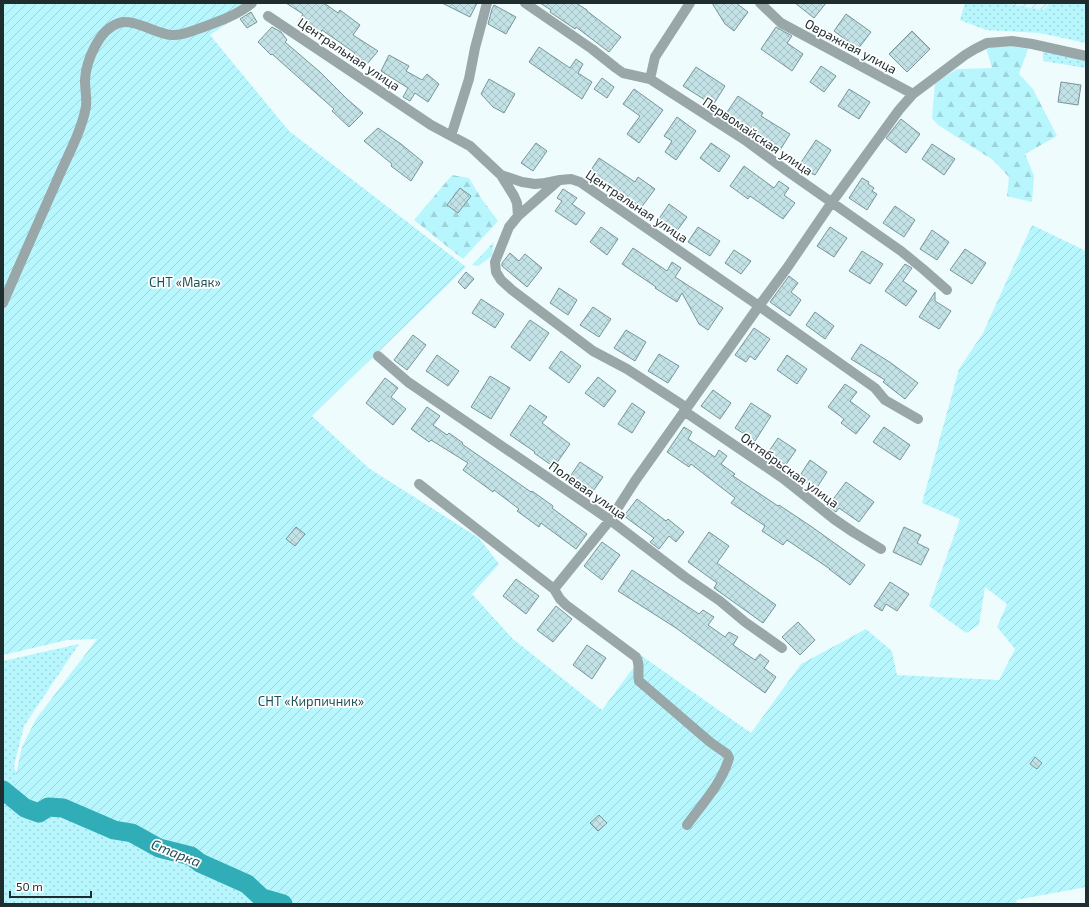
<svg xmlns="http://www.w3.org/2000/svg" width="1089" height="907" font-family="'Exo 2',sans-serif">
<defs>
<pattern id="industrial-furrows" width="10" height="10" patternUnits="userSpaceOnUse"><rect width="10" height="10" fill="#d7f9fd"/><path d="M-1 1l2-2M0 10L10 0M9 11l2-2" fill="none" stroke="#b8d6d9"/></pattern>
<pattern id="grass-dots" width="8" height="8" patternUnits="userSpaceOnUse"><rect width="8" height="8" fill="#b8f6fd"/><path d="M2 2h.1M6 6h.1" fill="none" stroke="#9ed3d9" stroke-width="1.8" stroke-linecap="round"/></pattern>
<pattern id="forest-firs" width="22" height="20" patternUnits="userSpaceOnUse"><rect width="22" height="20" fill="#b8f6fd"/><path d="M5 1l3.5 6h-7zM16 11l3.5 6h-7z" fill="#9ed3d9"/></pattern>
<pattern id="garden-furrows" width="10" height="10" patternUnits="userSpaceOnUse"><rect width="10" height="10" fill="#b8f6fd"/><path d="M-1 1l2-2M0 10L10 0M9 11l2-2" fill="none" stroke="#9ed3d9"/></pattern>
<pattern id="building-cross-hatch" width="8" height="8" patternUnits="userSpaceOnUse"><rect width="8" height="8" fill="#c2e2e6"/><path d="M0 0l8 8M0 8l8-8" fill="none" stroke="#a6c2c6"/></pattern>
</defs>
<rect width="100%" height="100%" fill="#effcfe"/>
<path fill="url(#industrial-furrows)" d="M972,3H1063L1049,23Z"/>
<path fill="url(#grass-dots)" d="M965,3H1001L1044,10L1050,3H1086V43L1040,33L986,30L960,20Z
M1043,49L1086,57V68L1043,61Z
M79,644L24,726L14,766L15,770L41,797H71L76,816L113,832L132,836L157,850L189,858L200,866L246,886L260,900L275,904H3V661Z"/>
<path fill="url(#forest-firs)" d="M1007,45L1028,49L1019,74L1033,89L1057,136L1025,154L1034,176L1032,202L1007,196L1009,177L993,160L938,125L932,118L935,83L957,69L992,68L986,48Z
M452,175L469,178L481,198L498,221L463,259L414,220Z
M494,242L492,256L478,266L472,265Z"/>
<path fill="url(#garden-furrows)" d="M3,3H256L253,6L210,35L289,131L466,267L312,416L370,469L479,538L499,564L472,594L513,639L602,710L642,656L751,733L801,664L866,629L892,651L897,675L999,680L1015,649L997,627L1007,604L985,587L979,625L966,633L929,606L960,519L922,503L959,369L983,333L1032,225L1086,251V887L1016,900L1017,904H283L262,898L247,884L200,863L191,856L159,848L132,833L114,830L63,808L48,807L39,813L25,808L11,796L22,747L36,719L97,639L67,640L3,655Z"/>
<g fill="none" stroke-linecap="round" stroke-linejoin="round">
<path stroke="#31adb8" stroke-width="19" d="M3,790L25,808L39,813L48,807L63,808L114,830L132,833L159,848L191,856L200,863L247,884L262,898L283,904"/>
</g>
<path fill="url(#building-cross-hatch)" stroke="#779599" d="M286,3H324L338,13L340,10L360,25L353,35L378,51L367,64L354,54L355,53L322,30L321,33L299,21L303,14Z
M442,3H477L470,17Z
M540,3H576L587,10V11L621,37L609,52L576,27L575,29L550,12L551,10Z
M712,3H736L748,12L734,31L725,24Z
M795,3H826L814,18Z
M494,5L516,17L506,34L488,24L492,9Z
M251,12L257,22L247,28L240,19Z
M846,14L871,32L858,49L834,31Z
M272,27L281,32L287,40L285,42L320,72L346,98L363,113L349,127L332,111L334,109L272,54L271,55L258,42Z
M776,27L792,36L787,43L803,54L792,71L761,49Z
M912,31L930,49L907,72L889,54Z
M539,47L570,68L576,59L583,64L578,73L592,82L582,99L529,62Z
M389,55L409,66L406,71L422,80L427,74L439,84L428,102L415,93L410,101L403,97L408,88L381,71Z
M821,66L836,76L824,92L810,82Z
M696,67L725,86L713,105L683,86Z
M602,78L614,87L607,98L594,89Z
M489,79L515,94L504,113L493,107L481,94Z
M1061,82L1081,85L1078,105L1058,102Z
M634,89L663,110L639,143L627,134L640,116L623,104Z
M849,89L870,102L859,119L838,106Z
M738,96L763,113L761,116L790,134L780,150L750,132L725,115Z
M677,117L696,131L676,160L665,152L672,141L664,136Z
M901,119L920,134L906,153L886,138Z
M378,128L401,144L423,162L411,181L391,166L392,164L364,141Z
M816,140L831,150L815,175L806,171L800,164Z
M536,143L547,151L533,171L521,163Z
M711,143L730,156L719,172L700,158Z
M932,144L955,159L944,175L922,159Z
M599,158L635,182L638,177L655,189L640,209L589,173Z
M744,166L774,188L779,181L789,188L784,195L795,203L783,219L750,196L748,199L730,186Z
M862,178L869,182L868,184L874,188L872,191L877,194L867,210L849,198Z
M460,188L471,196L458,213L447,205Z
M563,189L577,198L572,204L585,213L576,225L555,211L562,201L557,198Z
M669,204L687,217L676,232L658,220Z
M895,206L915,220L904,237L883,223Z
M601,227L618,239L607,255L590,242Z
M698,227L720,241L710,256L688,242Z
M830,227L847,238L834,257L817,246Z
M932,230L949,242L937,260L920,249Z
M633,248L667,271L672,262L681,268L675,277L723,308L708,330L699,324L682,293L677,302L655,288L656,287L622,264Z
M965,249L986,263L972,284L950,270Z
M734,250L751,261L741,274L725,263Z
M862,251L883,264L870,284L849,271Z
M510,253L519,261L525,254L542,268L527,287L502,266V263Z
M905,264L912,268L903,281L917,291L906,306L885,291Z
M466,272L474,279L465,289L458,282Z
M789,276L798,283L791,292L801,300L790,316L770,302Z
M559,288L577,300L568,315L550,303Z
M935,292V301L951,311L939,329L919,317Z
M481,299L504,314L495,328L472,313Z
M593,307L611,319L599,337L580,325Z
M815,312L834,326L825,339L806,325Z
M530,320L549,333L530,361L511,347Z
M754,328L770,339L755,360L750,356L746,362L735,355Z
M626,330L646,342L635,361L614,348Z
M413,335L426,345L407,370L394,360Z
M861,344L891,363L918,383L905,399L883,382L885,380L851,359Z
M561,351L581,366L569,383L549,368Z
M659,354L679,366L668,383L648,371Z
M437,355L459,371L448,386L426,371Z
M787,355L807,369L797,384L777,370Z
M490,376L510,388L491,419L471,407Z
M598,377L616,391L604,407L585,393Z
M385,378L398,388L391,397L406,409L393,425L366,403Z
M845,384L857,392L850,401L870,416L856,434L841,423L844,419L828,407Z
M713,390L731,403L720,419L701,406Z
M632,403L645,412L632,433L618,424Z
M751,403L771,416L755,441L735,428Z
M530,405L547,417L542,423L570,444L554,467L534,453L535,452L510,435Z
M427,407L440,416L433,425L447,435L449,433L463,443L462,444L511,478L531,492L532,491L553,506L552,508L587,534L576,549L541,523L539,527L517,511L519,509L494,490L493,492L463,470L468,463L431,440L429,442L411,429Z
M684,427L692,432L688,439L715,457L719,450L727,456L721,464L735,474L733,476L778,506L779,505L812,527L865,565L850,585L829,569H830L787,540L783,545L762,531L765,526L731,503L735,498L691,464L689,467L667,452Z
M884,427L910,445L900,460L873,442Z
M778,438L796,450L783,469L770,461L769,451Z
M810,460L827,472L816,489L799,477Z
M580,462L603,477L591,494L569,478Z
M846,482L874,502L859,522L839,508L836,512L828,506Z
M637,499L666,521L668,519L684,532L676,542L669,536L659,549L650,542L654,538L624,516Z
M296,527L305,534L295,546L286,539Z
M904,527L921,535L917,543L929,549L921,565L893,552Z
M709,532L729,546L717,563L776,605L763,623L714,588L717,583L688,562Z
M602,542L620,555L602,580L584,566Z
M632,570L699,614L703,610L714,617L708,625L725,637L729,632L738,637L733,645L755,660L760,654L769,661L764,668L776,677L765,693L676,628L618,591Z
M516,579L539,596L526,614L503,596Z
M890,582L909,594L897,611L886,604L882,611L874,606Z
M556,606L572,619L553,642L537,630Z
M798,622L815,640L800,655L782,637Z
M587,645L606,658L592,679L573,665Z
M1035,757L1042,763L1037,769L1030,764Z
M599,815L607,823L598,831L590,823Z"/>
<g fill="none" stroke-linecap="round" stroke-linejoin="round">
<path stroke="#99a7a8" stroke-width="10" d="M525,3L592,49L616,68L623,73L650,79L745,140L787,171L901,251L923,269L947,290
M760,3L781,23L913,94
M268,16L431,125L470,146L501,175L522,182L535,184L545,183L560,180L571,179L580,182L759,306L875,388L885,400L918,419
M650,79L655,57L690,3
M451,136L469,79L475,48L487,3
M501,175L514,196L517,203L518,216
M558,181L518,216L509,227L495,262L496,272L501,280L512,290L593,351L627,369L687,408
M3,303C21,261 40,219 58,178C68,155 81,132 86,107C87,98 85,89 85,80C86,61 99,29 119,23C132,18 157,34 171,35C181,36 189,32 198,29C217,22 236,16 252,3
M378,356L408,382L610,520L685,577L720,601L745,622L782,648
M684,411L784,479L834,519L853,532L881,549
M419,484L554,589L560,599L566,605L636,657C641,665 637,673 639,681L710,742L727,754L729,758C722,783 702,804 687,825
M554,589L610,520L635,481L759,306L787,268L832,202L899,110L913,94L965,55L975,49L987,43L1000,42L1012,41L1032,44L1086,56"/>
</g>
<g text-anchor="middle" stroke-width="3.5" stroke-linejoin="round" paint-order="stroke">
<g font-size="13" fill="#202d2e" stroke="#fff">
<text transform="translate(851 46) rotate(28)" y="5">Овражная улица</text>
<text transform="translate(349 54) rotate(34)" y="5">Центральная улица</text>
<text transform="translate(758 136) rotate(34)" y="5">Первомайская улица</text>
<text transform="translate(637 206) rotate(34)" y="5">Центральная улица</text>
<text transform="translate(790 470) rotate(36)" y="5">Октябрьская улица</text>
<text transform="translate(588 490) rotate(35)" y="5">Полевая улица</text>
</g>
<g font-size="13" fill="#1f5257" stroke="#fff">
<text x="185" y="287">СНТ «Маяк»</text>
<text x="311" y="706">СНТ «Кирпичник»</text>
</g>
<g font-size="14" font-style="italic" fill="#1b4e53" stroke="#fff">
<text transform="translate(176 853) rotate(22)" y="5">Старка</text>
</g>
</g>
<rect width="1089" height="907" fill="none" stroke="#202d2e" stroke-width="8"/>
<path d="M10 891v6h81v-6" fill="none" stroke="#202d2e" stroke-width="2"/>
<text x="16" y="891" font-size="12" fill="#202d2e" stroke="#ffffff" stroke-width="3" paint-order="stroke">50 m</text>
</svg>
